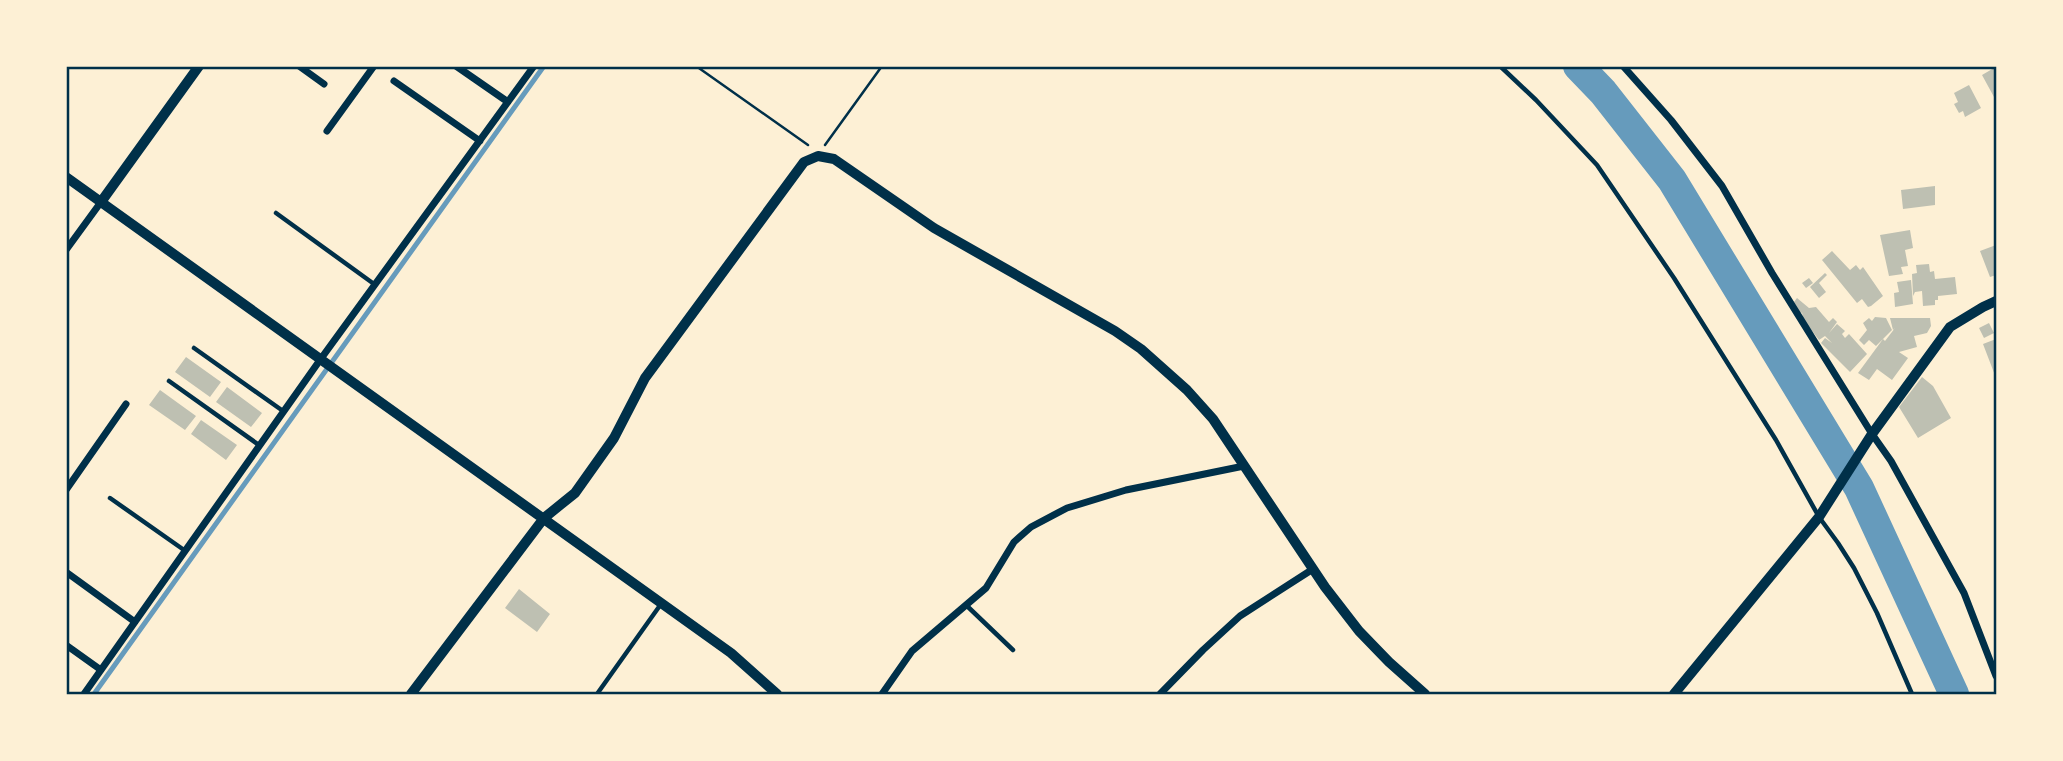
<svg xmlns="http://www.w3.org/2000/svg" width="2063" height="761" font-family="'IBM Plex Sans',sans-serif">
<rect width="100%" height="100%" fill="#fdf0d5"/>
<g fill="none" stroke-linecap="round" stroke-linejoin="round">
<path stroke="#669bbc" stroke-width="5" d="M94,694L544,66"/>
<path stroke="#669bbc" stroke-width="30" d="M1578,66L1603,92L1672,180L1859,488L1954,694"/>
</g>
<path fill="#bec0b2" d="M1994,68L1996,73V96L1994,97L1982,75Z
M1969,85L1981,108L1965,117L1963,111L1959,113L1954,104L1958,102L1954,93Z
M1935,186V205L1903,209L1901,190Z
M1910,230L1913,248L1905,250L1908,266L1901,267L1903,274L1889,276L1880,235Z
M1996,245V275L1990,277L1980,251Z
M1832,251L1850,270L1856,265L1860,270L1863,267L1883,296L1871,306L1868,307L1862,299L1857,303L1822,260Z
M1929,264L1930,272L1934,271L1935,279L1955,277L1957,294L1938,296V300H1935V305L1923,306L1922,291L1915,292L1913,296L1912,274L1917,273L1916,265Z
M1825,273L1827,275L1819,283L1826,292L1819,298L1810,287Z
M1809,278L1813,283L1806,288L1802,283Z
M1911,280L1913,304L1895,307L1894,293L1899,292L1897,282Z
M1797,298L1809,308L1816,307L1829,322L1833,318L1837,322L1829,333L1837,324L1845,331L1842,334L1845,338L1849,334L1867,354L1850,372L1821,343L1825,338L1832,343L1825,336L1819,340L1803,319L1802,312L1801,314L1794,302Z
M1875,317L1886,318L1892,330L1876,346L1869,340L1864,345L1859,340L1867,330L1863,323L1869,318L1872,321Z
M1890,318H1930L1931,326L1927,333L1914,336L1917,347L1899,352L1908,358L1892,380L1877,369L1869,380L1858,373L1883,339L1885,341L1895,328L1893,330Z
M1989,323L1994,333L1984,338L1979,328Z
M1996,339V378L1983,344Z
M186,357L221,382L210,397L175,372Z
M1922,377L1933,386L1951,418L1918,438L1899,407Z
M227,387L262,413L251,427L216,402Z
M160,390L196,416L185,430L149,405Z
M201,420L237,445L226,460L191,434Z
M519,589L550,614L537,632L505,608Z"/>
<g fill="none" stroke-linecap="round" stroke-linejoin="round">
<path stroke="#003049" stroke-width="2.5" d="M696,66L808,145
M825,145L882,66"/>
<path stroke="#003049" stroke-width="4.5" d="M1500,66L1536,100L1597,165L1674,278L1776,440L1819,517L1838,543L1854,568L1877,613L1912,694
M276,213L374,284
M194,348L283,411
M169,381L259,445
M110,498L184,550
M966,605L1013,650
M597,694L661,604"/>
<path stroke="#003049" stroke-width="7" d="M299,66L324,84
M456,66L508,102
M1623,66L1671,120L1722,186L1772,273L1872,434L1891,461L1964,593L1996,676
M394,81L480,141
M327,131L374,66
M66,250L101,202
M66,490L126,404
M66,572L135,622
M66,645L101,670
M84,694L320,360L534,66
M882,694L912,651L986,588L1014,542L1031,527L1067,508L1126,490L1244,466
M1160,694L1203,650L1240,616L1313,569"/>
<path stroke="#003049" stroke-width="10" d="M66,177L731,653L777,694
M101,202L199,66
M411,694L544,518L575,493L614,438L645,378L804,162L818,156L834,159L934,228L1115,331L1141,349L1187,390L1213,419L1325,587L1359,631L1389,662L1425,694
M1674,694L1819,517L1872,434L1950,327L1983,307L1996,301"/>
</g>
<rect width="2063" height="761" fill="none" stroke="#fdf0d5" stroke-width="136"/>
<rect x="68" y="68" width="1927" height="625" fill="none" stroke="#003049" stroke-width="2.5"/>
</svg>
